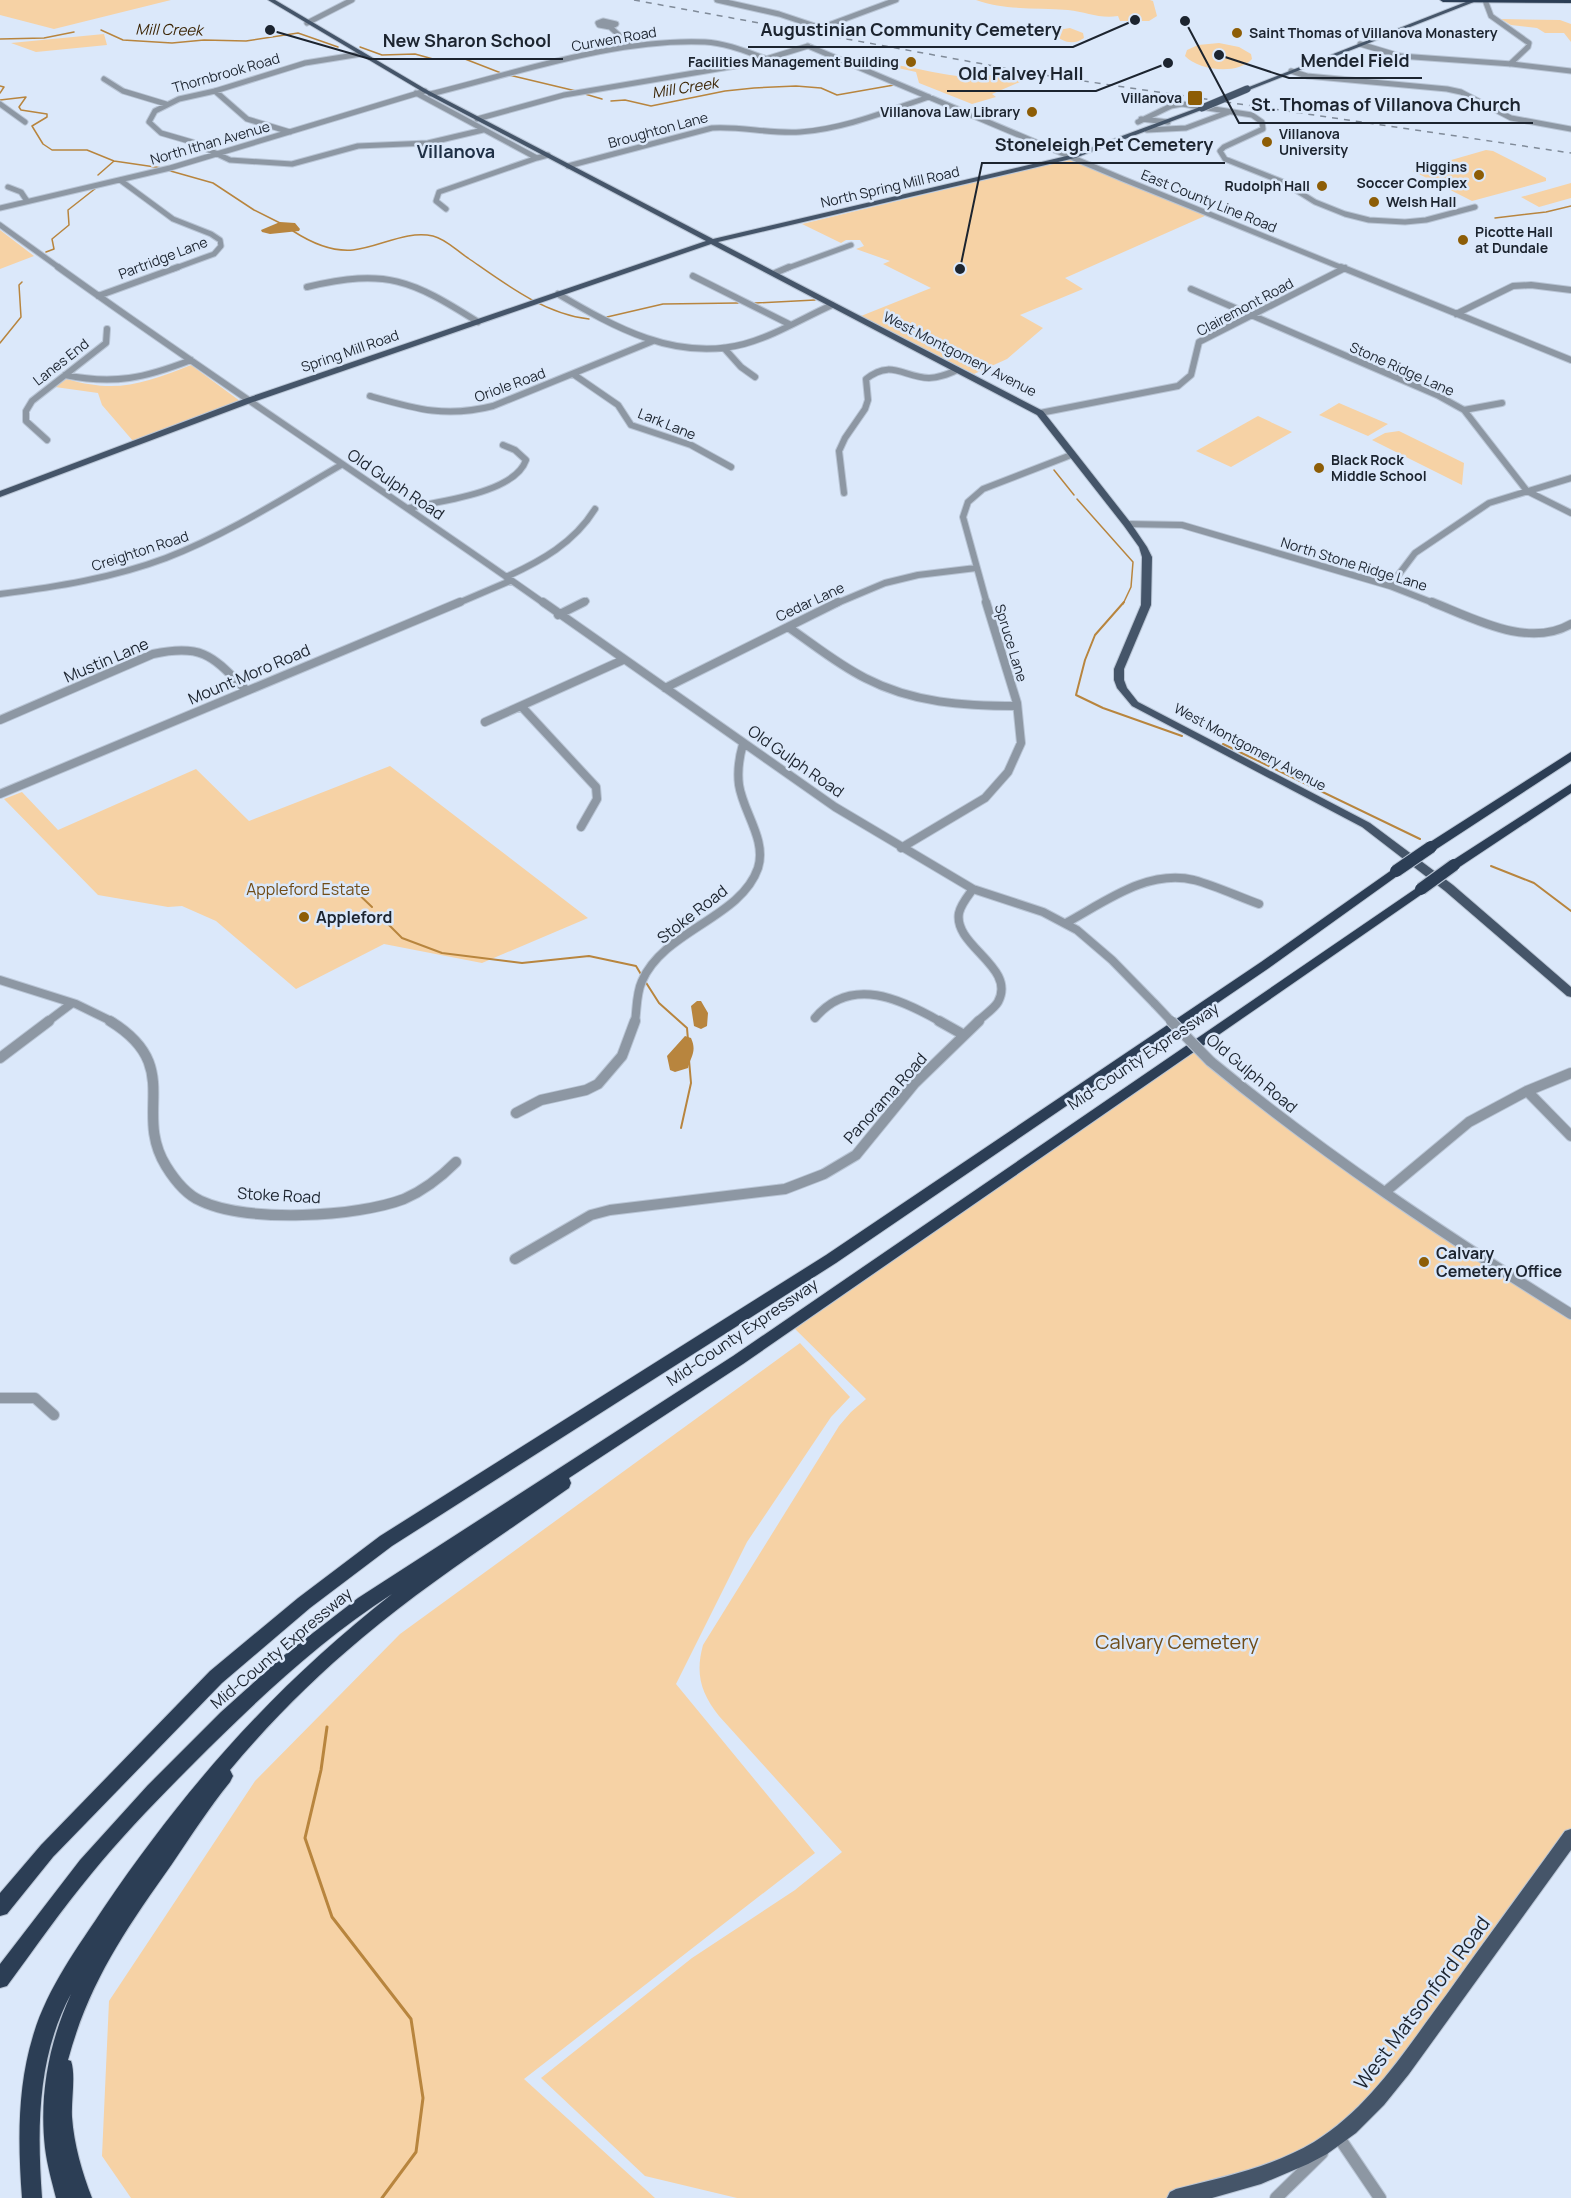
<svg xmlns="http://www.w3.org/2000/svg" width="1571" height="2198" font-family="Manrope,sans-serif">
<rect width="100%" height="100%" fill="#dbe8fa"/>
<path fill="#f6d2a5" d="M0,0H171L54,29L0,15Z
M976,0H1150L1153,1L1157,16L1149,21H1120L1118,16C1100,19 1086,12 1068,10C1037,7 1007,11 976,0Z
M1501,19L1560,20L1571,24V42L1564,33H1545L1537,28L1511,25Z
M1070,28L1083,33L1084,38C1075,45 1062,43 1055,34L1058,30Z
M104,34L107,45L36,52L11,43Z
M1219,43L1239,47L1251,54L1252,59C1238,75 1199,71 1185,56L1187,50L1198,45Z
M889,64C913,67 933,73 957,76C979,78 999,70 1020,82L992,94L996,97L972,104L919,83L916,72L889,66Z
M1486,150L1493,151L1546,178V181L1472,201L1413,171Z
M1072,159L1207,215L1065,278L1083,289L1020,315L1043,328L1007,359L974,374L861,316L931,288L883,264L890,261L856,249L864,246L860,240H846L841,243L802,224Z
M1571,183V198L1539,207L1521,197Z
M0,230L34,256L0,269Z
M191,365L240,401L133,441L102,405L98,393L55,387L67,379C117,394 145,383 191,365Z
M1339,403L1388,424L1368,436L1319,415Z
M1258,416L1292,432L1231,467L1196,451Z
M1399,431L1464,463L1462,485L1372,440L1385,433Z
M390,766L588,918L482,963L384,944L296,989L216,921L182,906L168,907L98,895L4,799L22,792L58,830L196,769L249,821Z
M1188,1048L1210,1061L1244,1091L1571,1314V1837L1387,2089L1299,2158L1176,2198H737L645,2176L541,2078L692,1958L795,1890L842,1852L719,1716C701,1693 695,1674 703,1645L839,1426L851,1412L866,1399L790,1324Z
M800,1343L850,1397L831,1417L747,1542L676,1684L815,1853L524,2079L655,2198H131L102,2156L109,2001L255,1781L400,1634Z"/>
<path fill="#b8853e" d="M280,222L295,223L300,229L299,231L270,234L262,232L261,230Z
M697,1001H701L708,1013L707,1026L701,1029L694,1026L691,1006Z
M685,1036L691,1038C697,1051 691,1056 688,1068L675,1072L670,1070L667,1056Z"/>
<g fill="none" stroke-linecap="round" stroke-linejoin="round">
<path stroke="#b8853e" stroke-width="1.5" d="M101,30L123,40L172,43L204,40L246,41L298,33L338,47
M0,39L44,38L74,32
M360,47L382,55L415,54L433,59H465L501,73
M509,75L576,91
M0,86L4,87L0,93
M585,94L602,99
M0,100L26,97L19,107L21,110L47,114V117L32,126L43,144L52,150H87L114,161L162,168
M611,101L625,100L651,106L725,91L754,88L796,86L821,88L837,95L894,85
M167,170L213,183L254,210L280,223
M98,175L114,161
M1495,218L1546,212L1571,206
M293,231C310,242 332,252 353,250C380,247 406,230 433,236C446,239 457,251 468,258C504,283 544,314 589,319
M46,252L54,249L52,239L69,225L68,210L96,188
M755,303L815,300
M607,317L663,304L738,303
M0,343L21,317L19,285L22,282
M1054,470L1074,495
M1077,499L1133,562L1131,587L1123,604"/>
<path stroke="#b8853e" stroke-width="2" d="M1124,602L1095,635L1085,660L1076,695L1103,708L1182,736
M1223,744L1420,839
M1491,866L1534,883L1571,911
M350,886L372,907
M380,916L402,938L442,953L522,963L589,956L636,966L642,976
M645,981L659,1003L687,1028L688,1040
M681,1128L691,1083L689,1060"/>
<path stroke="#b8853e" stroke-width="3" d="M327,1727L321,1770L305,1838L332,1917L411,2019L423,2098L416,2152L382,2198"/>
<defs>
<path id="minor-far4" d="M717,0L779,14L818,27
M1485,0L1491,16L1529,43L1528,47L1510,64
M603,21L616,24L610,27L599,25L598,23Z
M307,23L352,0
M610,27L631,46
M815,30L896,0
M1360,44L1400,56L1512,64L1571,71
M808,46L1123,179L1345,269
M361,54L305,63L215,91L179,99L155,111L149,122L161,133L192,142L230,160L292,164L358,146L428,143L483,130
M1291,71L1307,76L1447,89L1461,92L1511,118L1571,129
M104,79L123,91L166,104
M215,91L247,119L290,132
M416,93L537,158L548,155
M430,94C517,73 616,38 705,42C726,43 747,52 767,59
M0,104L25,122
M477,119L564,95L753,63L808,46
M1141,119L1168,122
M1138,122L1171,106L1182,104L1252,115L1262,122L1263,129L1224,147L1220,151L1225,159L1283,182L1315,202L1345,214L1369,220L1405,222L1426,220L1475,207
M1147,130L1186,128L1229,112
M568,166L712,128C741,126 770,134 800,132C844,129 887,111 929,97
M120,180L173,219L211,234L220,240L221,246L214,254L173,269
M8,187L21,192L27,201
M0,208L170,168L425,91
M446,209L436,201L439,192L537,158
M0,225L61,269
M785,269L851,245"/>
<path id="minor-far3" d="M58,267C219,383 384,490 545,604
M1341,267L1571,360
M775,273L789,267
M693,276L789,324
M307,287C387,268 411,280 478,322
M1191,289L1437,395L1464,410L1527,491L1571,513
M558,294C614,327 676,362 744,344C774,336 803,318 832,305
M98,296L178,267
M1456,314L1513,286L1531,285L1571,290
M724,348L741,367L755,377
M573,374L618,405L631,425L691,445L731,467
M65,375C114,385 145,378 191,360
M370,396C416,409 446,418 493,406L653,341
M1464,410L1502,403
M1040,413L1178,386L1191,375L1199,342L1345,268
M47,440L26,421V411L32,401L106,343L107,329
M844,493L839,451L845,438L865,409L868,400L866,379C891,359 903,377 929,378C939,378 948,374 957,370
M409,508C440,501 515,493 526,460L515,450L503,445
M1127,524L1182,525L1390,586L1436,604
M506,577C541,561 574,543 595,509
M1390,586L1415,553L1489,503L1571,478
M0,594C56,587 113,578 166,558C228,534 284,498 341,465
M456,604L510,581
M581,604L586,601
M835,604L885,583L918,575L976,568
M987,604L963,517L968,502L983,489L1071,455"/>
<path id="minor-far2" d="M543,602L835,807L973,889L1043,912L1077,930L1112,960L1155,1004
M1432,602C1473,618 1528,649 1571,624
M558,615L584,602
M788,627C813,644 837,664 865,678C913,703 964,706 1017,706
M665,688L838,602
M521,706L596,787L597,799L581,827
M0,720L153,654C204,643 213,657 247,691
M485,722L623,660
M0,794L460,602
M901,848L985,798L1008,772L1021,743L1017,703L986,602
M973,889C968,896 961,904 959,913C953,946 1017,967 998,1002C994,1009 983,1016 977,1022
M1066,923C1105,902 1147,869 1194,880C1216,886 1237,896 1259,904
M0,980L76,1004L113,1022
M815,1018C851,975 901,999 941,1022
M47,1022L71,1004
M635,1022C637,1009 636,994 642,981C664,930 741,918 758,868C767,840 743,812 739,785C737,770 739,758 743,744"/>
<path id="minor-far1" d="M110,1021C185,1067 132,1111 166,1166C174,1179 187,1195 201,1201C248,1223 357,1217 404,1199C425,1190 440,1178 456,1162
M939,1021L964,1035
M0,1058L49,1021
M1210,1061C1324,1155 1446,1236 1571,1314
M1527,1091L1571,1136
M516,1113L541,1100L586,1090L598,1084L622,1056L635,1021
M1385,1192L1469,1122L1527,1091L1571,1073
M515,1259L591,1215L610,1210L785,1189L824,1174L856,1155L914,1084L979,1021
M0,1398H35L54,1415"/>
<path id="minor" d="M1335,2138L1338,2136L1380,2198
M1276,2198L1322,2153"/>
<path id="major" d="M268,0H275L427,90L713,239L1071,155L1200,107H1204V109L1075,158L718,242L1043,411L1130,522L1147,547L1152,557L1151,605L1124,669V680L1127,688L1138,702L1370,823L1453,885L1571,987V997L1567,996L1445,891L1362,827L1132,706L1117,688L1114,680V669L1141,605L1142,557L1139,547L1124,526L1037,415L711,244L253,402L0,497V491L247,398L706,241L423,92Z
M1471,0H1479L1249,90L1244,89Z
M1571,1829V1850L1409,2074L1384,2105L1356,2133L1327,2154L1308,2164L1261,2184L1212,2198H1167L1170,2192L1176,2189C1223,2177 1272,2167 1314,2142C1371,2107 1408,2046 1447,1994C1486,1939 1526,1885 1565,1831Z"/>
<path id="highway" d="M1440,0H1571V3L1443,2Z
M1571,752V761L1435,850H1427L1425,847L1427,844Z
M1571,784V793L1458,868H1450L1448,865L1450,862Z
M1396,867L1402,871L1400,874L1269,968L836,1263L392,1546L310,1608L222,1683L53,1857L7,1914L0,1916V1893L41,1845L210,1671L298,1598L380,1536L826,1255L1261,962Z
M1421,885L1425,886L1427,889L1425,892L743,1364L569,1478L571,1483L569,1488C500,1537 427,1583 362,1638C314,1678 270,1722 230,1770L233,1776L230,1782C209,1808 191,1836 172,1864C126,1929 89,1982 68,2060L71,2061C76,2075 71,2100 72,2117C74,2145 82,2172 92,2198H56C52,2182 47,2165 45,2148C39,2094 49,2043 71,1994C37,2057 37,2128 42,2198H22C18,2144 17,2088 33,2036C47,1988 78,1947 105,1906C188,1784 276,1685 392,1594C319,1641 255,1702 194,1763C159,1798 124,1834 92,1873C62,1909 35,1948 7,1986L0,1988V1964L80,1860L148,1785L221,1712L282,1657L358,1598L733,1356Z"/>
</defs>
<use href="#minor-far4" stroke="#b9c5d5" stroke-width="7"/>
<use href="#minor-far3" stroke="#b9c5d5" stroke-width="8"/>
<use href="#minor-far2" stroke="#b9c5d5" stroke-width="10"/>
<use href="#minor-far1" stroke="#b9c5d5" stroke-width="12"/>
<use href="#minor" stroke="#b9c5d5" stroke-width="14"/>
<use href="#major" stroke="#b9c5d5" stroke-width="2"/>
<use href="#highway" stroke="#b9c5d5" stroke-width="2"/>
<use href="#minor-far4" stroke="#8d97a3" stroke-width="5"/>
<use href="#minor-far3" stroke="#8d97a3" stroke-width="6"/>
<use href="#minor-far2" stroke="#8d97a3" stroke-width="8"/>
<use href="#minor-far1" stroke="#8d97a3" stroke-width="10"/>
<use href="#minor" stroke="#8d97a3" stroke-width="12"/>
<use href="#major" fill="#455569" fill-rule="evenodd"/>
<use href="#highway" fill="#2c3e55" fill-rule="evenodd"/>
<path stroke="#808b99" stroke-width="1.5" stroke-dasharray="6 6" stroke-linecap="butt" d="M634,0L1043,75L1571,153"/>
<defs>
<path id="minor-bridge-far1" d="M1155,1004L1172,1022"/>
<path id="minor-bridge" d="M1171,1021L1210,1061"/>
<path id="major-bridge" d="M1202,108L1247,89"/>
<path id="highway-bridge" d="M1396,871L1431,847
M1421,889L1454,865"/>
</defs>
<use href="#minor-bridge-far1" stroke="#b9c5d5" stroke-width="10" stroke-linecap="butt"/>
<use href="#minor-bridge" stroke="#b9c5d5" stroke-width="12" stroke-linecap="butt"/>
<use href="#major-bridge" stroke="#b9c5d5" stroke-width="8" stroke-linecap="butt"/>
<use href="#highway-bridge" stroke="#b9c5d5" stroke-width="14" stroke-linecap="butt"/>
<use href="#minor-bridge-far1" stroke="#8d97a3" stroke-width="8"/>
<use href="#minor-bridge" stroke="#8d97a3" stroke-width="10"/>
<use href="#major-bridge" stroke="#455569" stroke-width="7"/>
<use href="#highway-bridge" stroke="#2c3e55" stroke-width="12"/>
</g>
<g fill="#8d5d06" stroke="#dbe8fa" stroke-width="2">
<circle cx="1237" cy="33" r="6"/>
<circle cx="911" cy="62" r="6"/>
<rect x="1187" y="90" width="16" height="16" rx="3"/>
<circle cx="1032" cy="112" r="6"/>
<circle cx="1267" cy="142" r="6"/>
<circle cx="1479" cy="175" r="6"/>
<circle cx="1322" cy="186" r="6"/>
<circle cx="1374" cy="202" r="6"/>
<circle cx="1463" cy="240" r="6"/>
<circle cx="1319" cy="468" r="6"/>
<circle cx="304" cy="917" r="6"/>
<circle cx="1424" cy="1262" r="6"/>
</g>
<g text-anchor="middle" stroke-width="5" stroke-linejoin="round" paint-order="stroke">
<g font-size="14" font-weight="bold" fill="#1c242f" stroke="#dbe8fa" text-anchor="start">
<text x="1249" y="38">Saint Thomas of Villanova Monastery</text>
<text x="899" y="67" text-anchor="end">Facilities Management Building</text>
<text x="1182" y="103" text-anchor="end">Villanova</text>
<text x="1020" y="117" text-anchor="end">Villanova Law Library</text>
<text x="1279" y="139">Villanova<tspan x="1279" dy="16">University</tspan></text>
<text x="1467" y="172" text-anchor="end">Higgins<tspan x="1467" dy="16">Soccer Complex</tspan></text>
<text x="1310" y="191" text-anchor="end">Rudolph Hall</text>
<text x="1386" y="207">Welsh Hall</text>
<text x="1475" y="237">Picotte Hall<tspan x="1475" dy="16">at Dundale</tspan></text>
<text x="1331" y="465">Black Rock<tspan x="1331" dy="16">Middle School</tspan></text>
</g>
<g font-size="14" fill="#1c242f" stroke="#dbe8fa">
<text transform="translate(614 39) rotate(-10)" y="5">Curwen Road</text>
<text transform="translate(226 73) rotate(-16)" y="5">Thornbrook Road</text>
<text transform="translate(658 130) rotate(-15)" y="5">Broughton Lane</text>
<text transform="translate(210 143) rotate(-16)" y="5">North Ithan Avenue</text>
<text transform="translate(890 187) rotate(-13)" y="5">North Spring Mill Road</text>
<text transform="translate(1209 201) rotate(22)" y="5">East County Line Road</text>
<text transform="translate(163 258) rotate(-21)" y="5">Partridge Lane</text>
<text transform="translate(1245 307) rotate(-28)" y="5">Clairemont Road</text>
<text transform="translate(350 351) rotate(-19)" y="5">Spring Mill Road</text>
<text transform="translate(960 354) rotate(27)" y="5">West Montgomery Avenue</text>
<text transform="translate(61 362) rotate(-38)" y="5">Lanes End</text>
<text transform="translate(1402 369) rotate(24)" y="5">Stone Ridge Lane</text>
<text transform="translate(510 385) rotate(-20)" y="5">Oriole Road</text>
<text transform="translate(667 424) rotate(22)" y="5">Lark Lane</text>
<text transform="translate(140 551) rotate(-18)" y="5">Creighton Road</text>
<text transform="translate(1354 564) rotate(17)" y="5">North Stone Ridge Lane</text>
<text transform="translate(810 602) rotate(-25)" y="5">Cedar Lane</text>
<text transform="translate(1011 643) rotate(73)" y="5">Spruce Lane</text>
<text transform="translate(1250 747) rotate(28)" y="5">West Montgomery Avenue</text>
</g>
<g font-size="15" font-style="italic" fill="#3c2606" stroke="#dbe8fa">
<text transform="translate(169 30) rotate(1)" y="5">Mill Creek</text>
<text transform="translate(685 88) rotate(-9)" y="5">Mill Creek</text>
</g>
<g font-size="16" fill="#1c242f" stroke="#dbe8fa">
<text transform="translate(396 484) rotate(34)" y="6">Old Gulph Road</text>
<text transform="translate(106 660) rotate(-23)" y="6">Mustin Lane</text>
<text transform="translate(249 674) rotate(-23)" y="6">Mount Moro Road</text>
<text transform="translate(796 761) rotate(35)" y="6">Old Gulph Road</text>
<text transform="translate(692 914) rotate(-38)" y="6">Stoke Road</text>
<text transform="translate(1143 1056) rotate(-34)" y="6">Mid-County Expressway</text>
<text transform="translate(1252 1073) rotate(40)" y="6">Old Gulph Road</text>
<text transform="translate(885 1098) rotate(-48)" y="6">Panorama Road</text>
<text transform="translate(279 1195) rotate(3)" y="6">Stoke Road</text>
<text transform="translate(742 1332) rotate(-34)" y="6">Mid-County Expressway</text>
<text transform="translate(281 1648) rotate(-40)" y="6">Mid-County Expressway</text>
</g>
<g font-size="16" fill="#704c17" stroke="#dbe8fa">
<text x="308" y="895">Appleford Estate</text>
</g>
<g font-size="16" font-weight="bold" fill="#1c242f" stroke="#dbe8fa" text-anchor="start">
<text x="316" y="923">Appleford</text>
<text x="1436" y="1259">Calvary<tspan x="1436" dy="18">Cemetery Office</tspan></text>
</g>
<g font-size="18" font-weight="bold" fill="#1f3046" stroke="#dbe8fa">
<text x="456" y="158">Villanova</text>
</g>
<g font-size="20" fill="#704c17" stroke="#dbe8fa">
<text x="1177" y="1649">Calvary Cemetery</text>
</g>
<g font-size="20" fill="#1c242f" stroke="#dbe8fa">
<text transform="translate(1422 2003) rotate(-53)" y="7">West Matsonford Road</text>
</g>
</g>
<path fill="none" stroke="#1c242f" stroke-width="2" d="M1135 20L1073 47H748M270 30L370 59H563M1219 55L1289 78H1422M1168 63L1096 91H947M1185 21L1239 123H1533M960 269L982 163H1225"/>
<g fill="#1c242f" stroke="#dbe8fa" stroke-width="2">
<circle cx="1135" cy="20" r="6"/>
<circle cx="270" cy="30" r="6"/>
<circle cx="1219" cy="55" r="6"/>
<circle cx="1168" cy="63" r="6"/>
<circle cx="1185" cy="21" r="6"/>
<circle cx="960" cy="269" r="6"/>
</g>
<g font-size="18" text-anchor="middle" font-weight="bold" fill="#1c242f" stroke="#dbe8fa" stroke-width="5" stroke-linejoin="round" paint-order="stroke">
<text x="911" y="36">Augustinian Community Cemetery</text>
<text x="467" y="47">New Sharon School</text>
<text x="1355" y="67">Mendel Field</text>
<text x="1021" y="80">Old Falvey Hall</text>
<text x="1386" y="111">St. Thomas of Villanova Church</text>
<text x="1104" y="151">Stoneleigh Pet Cemetery</text>
</g>
</svg>
